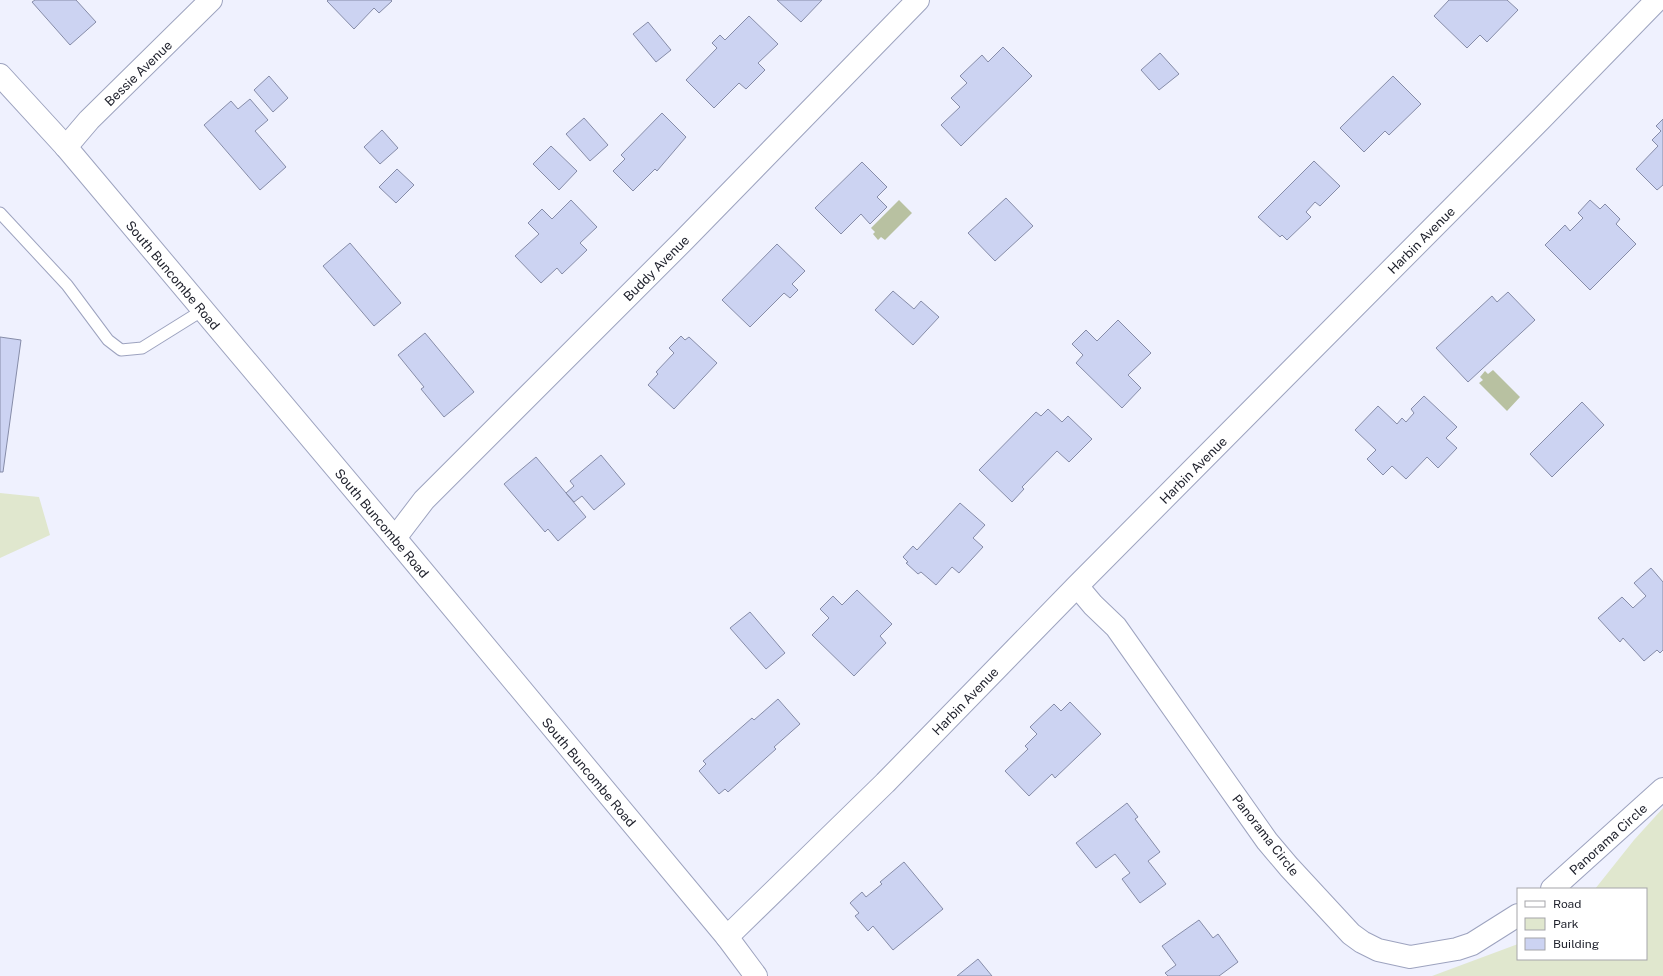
<svg xmlns="http://www.w3.org/2000/svg" width="1663" height="976" font-family="'Public Sans',sans-serif">
<rect width="100%" height="100%" fill="#eff1fe"/>
<path fill="#e0e7ce" d="M0,493L39,497L50,535L0,558Z
M1663,808V976H1432L1518,944V959H1646V889H1595L1634,840Z"/>
<path fill="#b8c1a1" d="M899,200L912,213L885,240L881,237L878,240L873,234L875,232L871,228Z
M1493,370L1520,397L1507,411L1479,383L1483,380L1480,377L1485,371L1488,374Z"/>
<path fill="#ccd3f2" stroke="#868ca8" d="M35,0H76L96,22L70,45L32,2Z
M328,0H391L392,1L379,13L374,8L354,29L327,1Z
M777,0H822L801,22Z
M1449,0H1507L1518,10L1487,42L1480,35L1467,48L1434,16Z
M749,16L778,44L758,63L765,70L746,89L739,83L714,108L686,80L717,48L712,43L720,35L725,40Z
M648,22L671,50L656,62L633,34Z
M1003,47L1032,76L961,146L941,125L960,107L951,98L967,83L960,76L982,55L988,62Z
M1160,53L1179,74L1159,90L1141,70Z
M269,76L288,98L273,112L254,90Z
M1393,76L1421,104L1389,135L1385,131L1364,152L1340,128Z
M250,99L268,120L255,131L286,167L260,190L204,125L231,101L238,109Z
M662,113L686,137L657,171L655,169L633,191L613,171L625,159L621,155Z
M584,118L608,145L590,161L566,134Z
M1663,119V185L1657,190L1636,169L1658,146L1652,140L1661,131L1656,126Z
M382,130L398,148L380,164L364,147Z
M551,146L577,171L559,190L533,164Z
M1314,161L1340,186L1320,206L1315,202L1306,212L1311,217L1287,240L1282,235L1280,237L1258,217Z
M862,162L887,187L877,197L887,207L870,224L861,214L841,234L815,208Z
M397,169L414,185L396,203L379,187Z
M1006,198L1033,226L995,261L968,233Z
M571,200L597,227L580,243L587,250L562,274L557,268L541,283L515,256L539,234L528,223L542,209L552,219Z
M1590,200L1600,209L1605,204L1620,219L1616,224L1636,244L1590,290L1545,245L1565,225L1570,231L1583,218L1578,213Z
M350,243L401,303L374,326L323,266Z
M777,244L805,271L792,284L798,290L790,298L784,293L750,327L722,300Z
M893,291L914,309L921,301L939,317L913,345L875,310Z
M1508,292L1535,320L1468,382L1436,348L1492,296L1497,302Z
M1118,320L1151,353L1128,375L1141,388L1122,408L1076,363L1083,355L1072,344L1086,330L1097,341Z
M425,333L474,392L444,417L421,389L424,387L398,355Z
M681,336L685,340L689,337L717,363L674,409L648,385L658,374L656,372L674,353L669,348Z
M0,337L21,340L3,472H0Z
M1424,396L1457,427L1446,438L1457,448L1438,468L1427,457L1406,479L1392,466L1383,475L1367,459L1376,450L1355,430L1378,406L1397,424L1402,418L1406,422L1414,413L1411,409Z
M1582,402L1604,425L1552,477L1530,454Z
M1048,409L1062,422L1068,416L1092,439L1069,462L1057,451L1022,487L1024,489L1012,502L979,470L1036,412L1041,416Z
M601,455L625,484L594,510L582,496L574,502L566,493L574,486L570,481Z
M536,457L586,517L558,541L548,529L545,532L504,484Z
M960,503L985,525L973,538L983,547L959,573L952,567L936,585L921,572L918,574L906,563L908,562L903,557L913,546L917,550Z
M1651,568L1663,582V650L1660,653L1657,650L1644,661L1623,638L1620,642L1598,618L1622,597L1633,608L1646,596L1634,583Z
M857,590L892,624L880,636L886,643L854,676L812,635L829,618L820,609L833,596L842,605Z
M750,612L785,653L766,669L730,628Z
M778,699L800,724L774,747L776,749L728,792L725,789L719,794L699,771L706,764L703,761L752,718L754,720Z
M1070,702L1101,734L1055,778L1052,774L1029,796L1005,771L1028,749L1025,746L1037,734L1030,727L1054,704L1061,711Z
M1127,803L1138,817L1135,819L1160,852L1148,861L1166,884L1140,903L1122,879L1130,873L1115,854L1096,868L1076,843Z
M904,862L943,909L893,950L873,926L868,931L855,916L859,913L850,903L862,892L866,897L882,884L880,882Z
M1199,920L1213,938L1218,934L1238,962L1219,976H1168L1165,973L1176,965L1162,946Z
M978,959L992,976H957Z"/>
<g fill="none" stroke-linecap="round" stroke-linejoin="round">
<defs>
<path id="lane" d="M0,213L67,285L108,340L121,350L142,348L203,310"/>
<path id="street" d="M66,147L89,120L211,0
M395,538L424,500L684,240L918,0
M1077,586L1093,605L1116,627L1267,841L1289,867L1351,934L1362,942L1378,950L1410,957L1457,949L1472,944L1518,915
M1552,889L1663,789
M727,937L885,783L1077,586L1542,118L1657,0"/>
<path id="primary" d="M0,75L66,147L395,538L727,937L756,976"/>
</defs>
<use href="#lane" stroke="#9da3bf" stroke-width="13"/>
<use href="#street" stroke="#9da3bf" stroke-width="24"/>
<use href="#primary" stroke="#9da3bf" stroke-width="24"/>
<use href="#lane" stroke="#fff" stroke-width="11"/>
<use href="#street" stroke="#fff" stroke-width="22"/>
<use href="#primary" stroke="#fff" stroke-width="22"/>
</g>
<g text-anchor="middle" stroke-width="4" stroke-linejoin="round" paint-order="stroke">
<g font-size="13" fill="#1d1f2a" stroke="#fff">
<text transform="translate(138 73) rotate(-44)" y="5">Bessie Avenue</text>
<text transform="translate(1421 240) rotate(-45)" y="5">Harbin Avenue</text>
<text transform="translate(656 268) rotate(-45)" y="5">Buddy Avenue</text>
<text transform="translate(173 275) rotate(50)" y="5">South Buncombe Road</text>
<text transform="translate(1193 470) rotate(-45)" y="5">Harbin Avenue</text>
<text transform="translate(382 523) rotate(50)" y="5">South Buncombe Road</text>
<text transform="translate(965 701) rotate(-46)" y="5">Harbin Avenue</text>
<text transform="translate(589 772) rotate(50)" y="5">South Buncombe Road</text>
<text transform="translate(1266 835) rotate(52)" y="5">Panorama Circle</text>
<text transform="translate(1608 839) rotate(-42)" y="5">Panorama Circle</text>
</g>
</g>
<rect x="1517" y="888" width="130" height="72" fill="#ffffff" stroke="#a5a5aa"/>
<rect x="1525" y="901" width="20" height="6" fill="#ffffff" stroke="#a5a5aa"/>
<text x="1553" y="908" font-size="12" fill="#1d1f2a">Road</text>
<rect x="1525" y="918" width="20" height="12" fill="#e0e7ce" stroke="#a5a5aa"/>
<text x="1553" y="928" font-size="12" fill="#1d1f2a">Park</text>
<rect x="1525" y="938" width="20" height="12" fill="#ccd3f2" stroke="#a5a5aa"/>
<text x="1553" y="948" font-size="12" fill="#1d1f2a">Building</text>
</svg>
